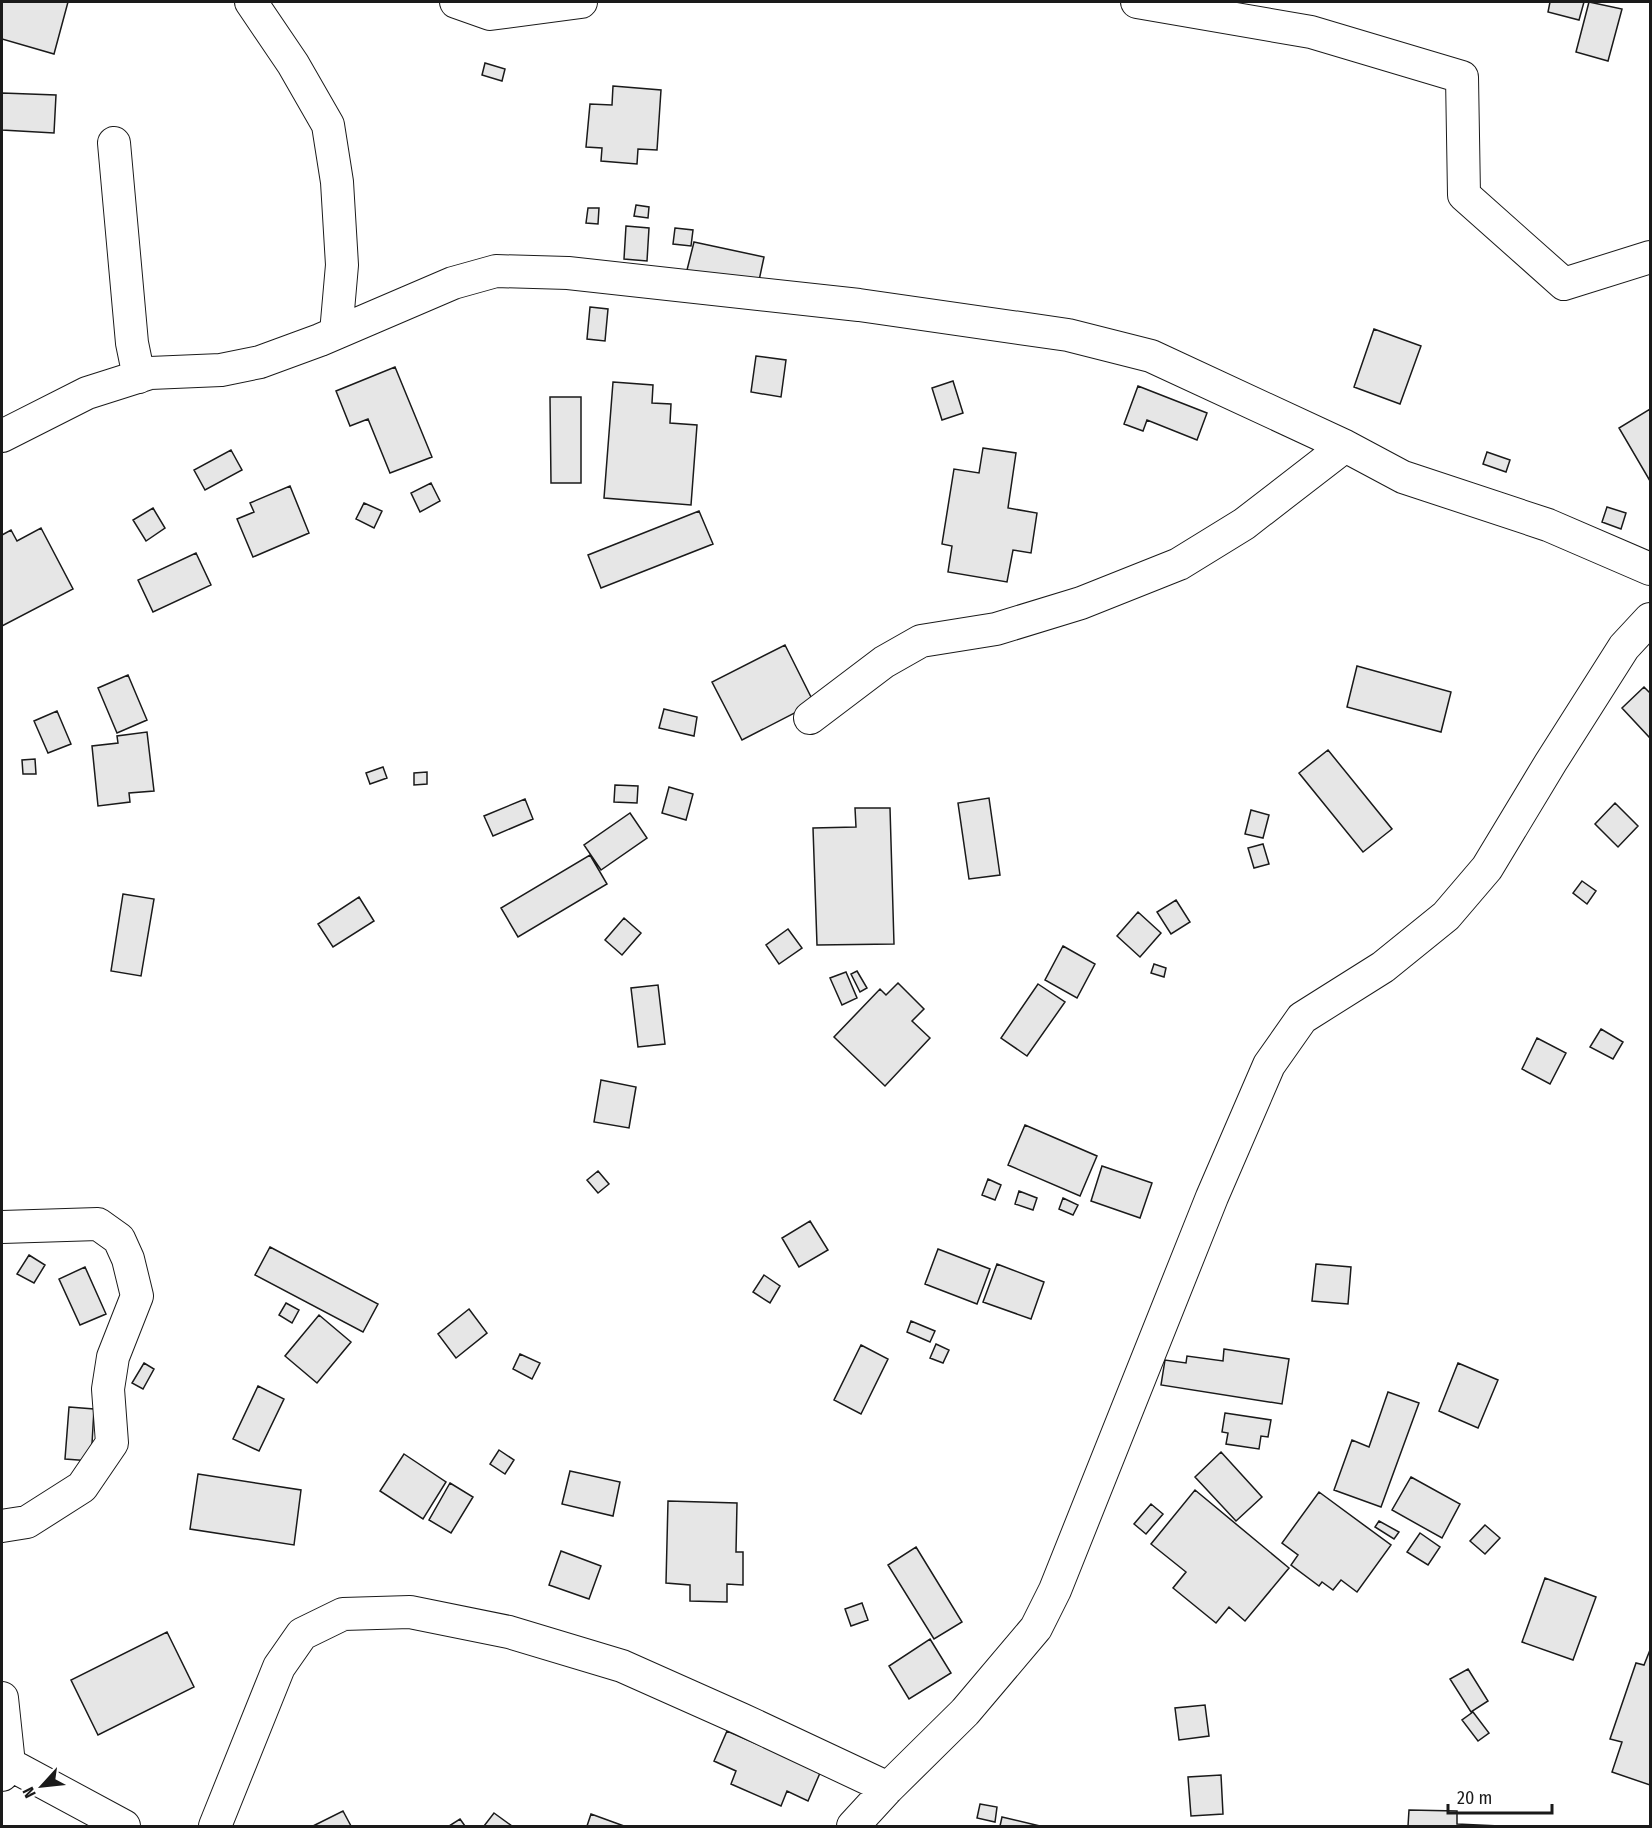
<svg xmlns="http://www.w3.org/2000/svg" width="1652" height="1828" font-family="'Fira Sans Condensed',sans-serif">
<rect width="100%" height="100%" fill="#fff"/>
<path fill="#e6e6e6" stroke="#1a1a1a" stroke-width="1.5" d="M2,2H68L54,54L2,39Z
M1550,2H1584L1579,20L1548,12Z
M1589,2L1622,9L1608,61L1576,52Z
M485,63L505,69L502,81L482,75Z
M613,86L661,90L657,150L638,149L637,164L601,161L602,148L586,147L590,104L612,105Z
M2,93L56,95L54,133L2,130Z
M636,205L649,207L648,218L634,216Z
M588,208H599L598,224L586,223Z
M626,226L649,228L647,261L624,259Z
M675,228L693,230L691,246L673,244Z
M694,242L764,257L757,290L686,274Z
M590,307L608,309L605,341L587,339Z
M1374,329L1421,346L1400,404L1354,387Z
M756,356L786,360L781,397L751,392Z
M395,367L432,457L390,473L368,419L350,426L336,391Z
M953,381L963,413L942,420L932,388Z
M613,382L653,385L652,403L671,404L670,423L697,425L691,505L604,498Z
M1138,386L1207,413L1197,440L1147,420L1143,431L1124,424Z
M550,397H581V483H551Z
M1650,409V481L1619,428Z
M983,448L1016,453L1008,508L1037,513L1031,553L1013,550L1007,582L948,572L952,546L942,544L954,469L979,473Z
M231,450L242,470L205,490L194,470Z
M1487,452L1510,460L1506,472L1483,464Z
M431,483L440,501L420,512L411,493Z
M290,486L309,533L253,557L237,519L254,512L250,503Z
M364,503L382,511L374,528L356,519Z
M1607,507L1626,513L1621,529L1602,522Z
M153,508L165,528L146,541L133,520Z
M699,511L713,544L601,588L588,555Z
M41,528L73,589L2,626V535L11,530L17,541Z
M196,553L211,585L153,612L138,580Z
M785,645L814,703L742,740L712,682Z
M1357,666L1451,692L1441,732L1347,707Z
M128,675L147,720L117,733L98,688Z
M1644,687L1650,693V738L1622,708Z
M664,709L697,717L694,736L659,728Z
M57,711L71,744L48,753L34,721Z
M147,732L154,791L129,793L130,802L98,806L92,746L118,743L117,736Z
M1328,750L1392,829L1363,852L1299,773Z
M35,759L36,774H23L22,760Z
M383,767L387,778L370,784L366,773Z
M427,772V784L414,785V773Z
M615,785L638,786L637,803L614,802Z
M669,787L693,794L686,820L662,813Z
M989,798L1000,875L969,879L958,803Z
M525,799L533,819L493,836L484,816Z
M1615,803L1638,826L1618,847L1595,824Z
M855,808H890L894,944L817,945L813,828L856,827Z
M1251,810L1269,815L1263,838L1245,834Z
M630,813L647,838L601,870L584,845Z
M1263,844L1269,864L1254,868L1248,848Z
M590,855L607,884L518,937L501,908Z
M1582,881L1596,891L1587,904L1573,893Z
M123,894L154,899L141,976L111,971Z
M359,897L374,921L333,947L318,924Z
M1176,900L1190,922L1171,934L1157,912Z
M1138,912L1161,933L1140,957L1117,936Z
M624,918L641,933L622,955L605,940Z
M788,929L802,948L779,964L766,945Z
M1063,946L1095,964L1077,998L1045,980Z
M1154,964L1166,968L1164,977L1151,973Z
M857,971L867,988L860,992L851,974Z
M846,972L857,998L842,1005L830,978Z
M898,983L924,1009L912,1021L930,1038L885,1086L834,1037L880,989L886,995Z
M1038,984L1065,1002L1027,1056L1001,1038Z
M658,985L665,1044L638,1047L631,988Z
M1601,1029L1623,1042L1613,1059L1590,1047Z
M1537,1038L1566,1053L1550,1084L1522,1069Z
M601,1080L636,1087L629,1128L594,1122Z
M1025,1125L1097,1156L1080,1196L1008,1165Z
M1102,1166L1152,1183L1140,1218L1091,1201Z
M598,1171L609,1184L598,1193L587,1180Z
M988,1179L1001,1185L995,1200L982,1195Z
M1019,1191L1037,1198L1033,1210L1015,1204Z
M1063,1198L1078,1205L1073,1215L1059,1209Z
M810,1221L828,1250L799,1267L782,1238Z
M270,1247L378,1304L363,1332L255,1275Z
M938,1249L990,1269L977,1304L925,1284Z
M29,1255L45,1265L34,1283L17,1274Z
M997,1264L1044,1282L1031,1319L983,1302Z
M1316,1264L1351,1267L1348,1304L1312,1301Z
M85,1267L106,1314L80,1325L59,1279Z
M764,1275L780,1286L770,1303L753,1292Z
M286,1303L299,1310L292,1323L279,1315Z
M469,1309L487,1333L456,1358L438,1334Z
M319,1315L351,1342L317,1383L285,1356Z
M911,1321L935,1331L930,1342L907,1332Z
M936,1344L949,1350L943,1363L930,1358Z
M861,1345L888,1359L861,1414L834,1400Z
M1224,1349L1289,1359L1282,1404L1161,1385L1165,1360L1186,1363L1187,1356L1223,1361Z
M520,1354L540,1363L532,1379L513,1369Z
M144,1363L154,1369L143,1389L132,1383Z
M1458,1363L1498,1380L1478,1428L1439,1411Z
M258,1386L284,1399L259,1451L233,1439Z
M1388,1392L1419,1403L1381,1507L1334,1490L1352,1440L1369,1447Z
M69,1407L94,1409L91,1461L65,1459Z
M1225,1413L1271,1420L1268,1437L1261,1436L1259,1449L1226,1444L1228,1433L1222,1432Z
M499,1450L514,1460L505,1474L490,1464Z
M1221,1452L1262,1497L1236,1521L1195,1477Z
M404,1454L446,1482L423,1519L380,1491Z
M570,1471L620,1482L613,1516L562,1504Z
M198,1474L301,1490L294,1545L190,1529Z
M1411,1477L1460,1504L1442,1538L1392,1510Z
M450,1483L473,1497L451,1533L429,1520Z
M1195,1490L1289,1568L1245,1621L1229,1607L1216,1623L1173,1588L1186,1572L1151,1544Z
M1319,1492L1391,1545L1357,1592L1341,1580L1333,1590L1322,1582L1319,1586L1291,1565L1298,1555L1282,1543Z
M668,1501L737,1503L736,1552H743V1585L727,1584V1602L690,1601V1585L666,1583Z
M1151,1504L1163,1514L1146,1534L1134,1524Z
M1379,1521L1399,1532L1394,1539L1375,1527Z
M1485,1525L1500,1538L1485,1554L1470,1541Z
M1420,1533L1440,1547L1428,1565L1407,1552Z
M916,1547L962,1622L934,1639L888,1565Z
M561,1551L601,1566L589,1599L549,1585Z
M1545,1578L1596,1597L1573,1660L1522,1642Z
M862,1603L868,1620L851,1626L845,1609Z
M167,1632L194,1687L98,1735L71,1680Z
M930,1639L951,1673L909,1699L889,1666Z
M1650,1650V1785L1612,1772L1622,1742L1610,1739L1636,1663L1644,1665Z
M1468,1669L1488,1701L1471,1712L1450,1679Z
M1205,1705L1209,1736L1179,1740L1175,1708Z
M1473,1712L1489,1733L1478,1741L1462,1720Z
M727,1731L789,1758L823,1766L808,1801L787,1791L781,1806L731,1784L736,1771L714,1761Z
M1221,1775L1223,1814L1191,1816L1188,1777Z
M980,1804L997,1807L995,1822L977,1818Z
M1409,1810L1457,1811V1824L1500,1826H1408Z
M343,1811L351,1826H313Z
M494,1813L512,1826H484Z
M591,1814L624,1826H587Z
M1002,1817L1040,1826H1000Z
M460,1819L465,1826H449Z"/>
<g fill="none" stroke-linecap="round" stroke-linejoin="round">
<defs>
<path id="minor" d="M251,2L293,64L328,125L337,182L342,265L336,333
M456,2L490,14L581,2
M1137,2L1311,32L1462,77L1464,195L1564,284L1650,257
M114,143L132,343L139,377
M2,436L87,393L150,373L221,370L260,362L320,340L453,283L496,271L568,273L859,305L1068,335L1151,356L1345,446L1403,477L1548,525L1650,569
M810,718L884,662L921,641L996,629L1081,603L1179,564L1244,524L1345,446
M2,1227L98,1224L119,1239L128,1259L137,1296L113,1357L108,1389L112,1443L82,1487L27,1522L2,1526
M2,1698L9,1764L2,1775
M9,1764L124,1826
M215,1826L279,1667L302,1634L343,1614L410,1612L509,1632L622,1666L741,1719L888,1788
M853,1826L888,1788L965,1712L1036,1628L1055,1590L1212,1197L1269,1065L1302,1018L1383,967L1446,916L1487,868L1551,762L1624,647L1650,619"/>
</defs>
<use href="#minor" stroke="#1a1a1a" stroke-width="34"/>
<use href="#minor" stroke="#fff" stroke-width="32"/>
</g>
<rect width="1652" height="1828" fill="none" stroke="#1a1a1a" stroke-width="6"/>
<g transform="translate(42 1786) rotate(243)" stroke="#ffffff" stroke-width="4.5" paint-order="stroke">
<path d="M0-4.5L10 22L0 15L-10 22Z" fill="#1a1a1a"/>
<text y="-9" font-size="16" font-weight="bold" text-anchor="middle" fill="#1a1a1a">N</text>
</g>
<path d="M1448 1804v9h104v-9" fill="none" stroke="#1a1a1a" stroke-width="3"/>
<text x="1457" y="1804" font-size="18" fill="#1a1a1a" stroke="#ffffff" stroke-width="4.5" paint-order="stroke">20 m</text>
</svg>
